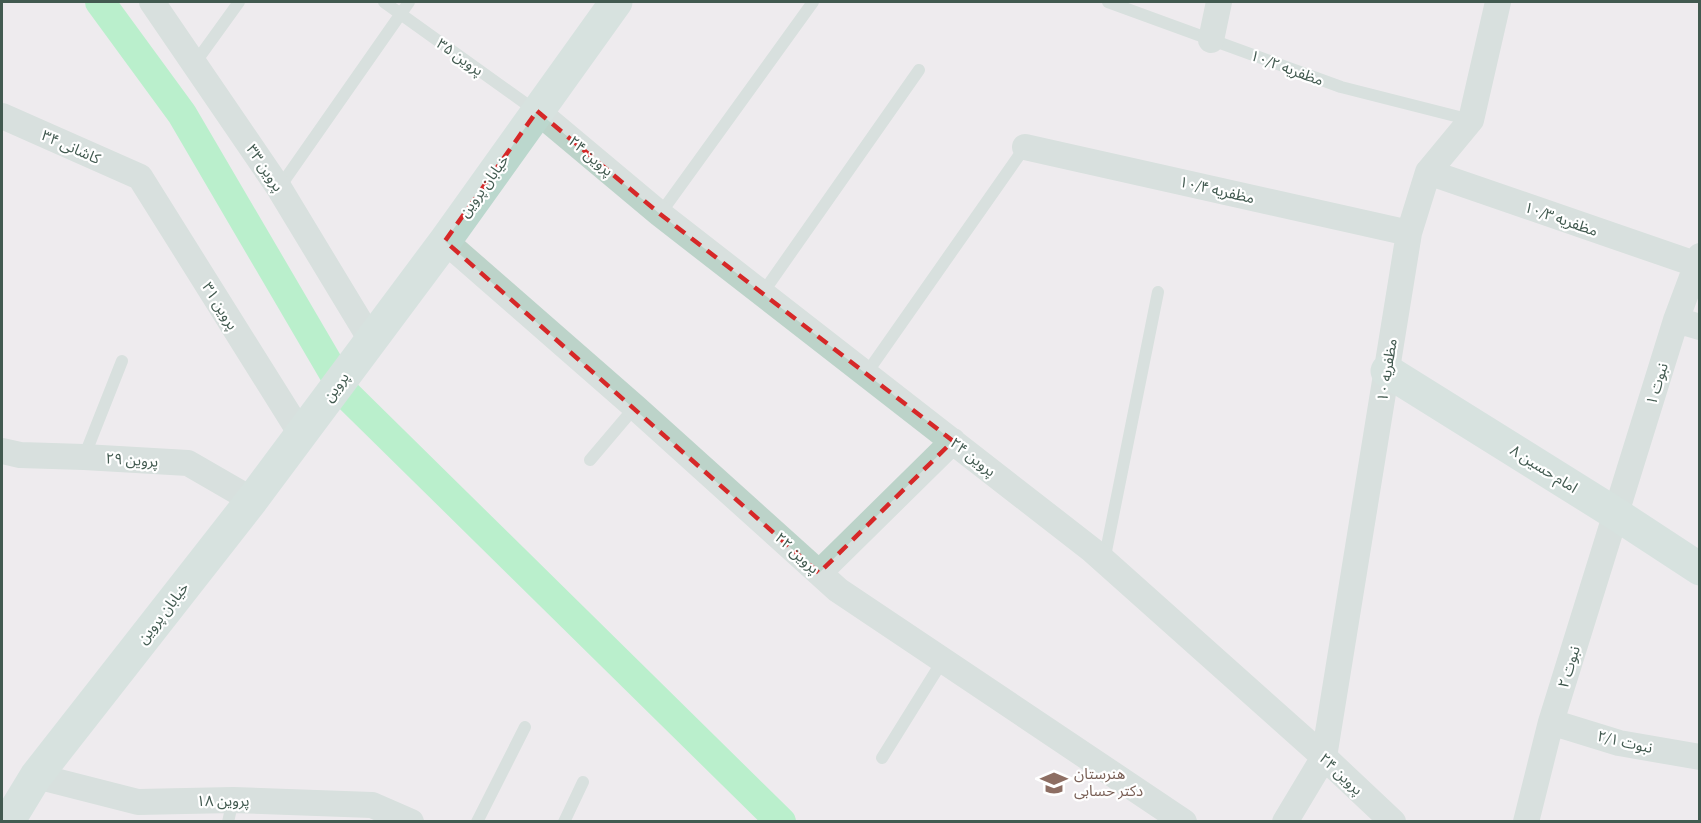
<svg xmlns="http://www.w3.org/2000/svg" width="1701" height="823" font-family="'PT Sans Narrow','Noto Sans Arabic',sans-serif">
<rect width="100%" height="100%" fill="#eeebee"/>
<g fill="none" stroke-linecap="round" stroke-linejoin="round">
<path stroke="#7bf4a3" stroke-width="30" d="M100,2L182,114L346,394L781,822"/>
<path stroke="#bcd3c9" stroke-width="12" d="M384,2L536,111
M1108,2L1341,87L1471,120
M195,63L239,2
M279,188L409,2
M660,214L813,2
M762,294L919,70
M866,374L1025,147
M84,457L122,361
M590,460L635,407
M1104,561L1158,292
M882,758L943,660
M228,822L233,800
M477,822L525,727
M564,822L583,782"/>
<path stroke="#bcd3c9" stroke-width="26" d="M152,2L279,188L371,340
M1211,40L1219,2
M537,111L660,214L1092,550L1324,757L1393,822
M2,116L140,177L301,434
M1025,147L1409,233
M1428,172L1695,264
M445,241L635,407L838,590L1184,822
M1676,320L1700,327
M2,451L20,455L84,457L188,463L252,500
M819,573L953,441
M1551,722L1619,743L1700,757
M36,776L138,802L233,800L372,805L411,822
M1285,822L1324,757L1409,233L1428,172L1471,120L1498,2
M1526,822L1551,722L1676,320L1700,256"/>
<path stroke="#bbd7cd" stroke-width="33" d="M1387,371L1616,514L1700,569
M8,822L36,776L252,500L445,241L616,2"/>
</g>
<path d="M0 0H1701V823H0ZM537,111L660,214L953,441L819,573L445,241Z" fill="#eeebee" fill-opacity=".55" fill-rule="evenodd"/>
<path fill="none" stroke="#d62828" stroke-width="4.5" stroke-dasharray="12 8" stroke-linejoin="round" d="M537,111L660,214L953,441L819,573L445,241Z"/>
<defs>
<symbol id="school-bare" viewBox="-9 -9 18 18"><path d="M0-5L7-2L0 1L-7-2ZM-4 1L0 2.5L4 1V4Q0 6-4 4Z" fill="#8d6e63" stroke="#fff" stroke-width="2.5" paint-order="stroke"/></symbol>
</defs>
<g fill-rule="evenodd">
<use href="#school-bare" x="1035" y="764" width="38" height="38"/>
</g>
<g text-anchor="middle" stroke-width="4.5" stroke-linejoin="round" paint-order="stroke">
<g font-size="15" fill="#425a50" stroke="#fff">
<text transform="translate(460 57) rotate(35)" y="5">پروین ۳۵</text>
<text transform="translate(1287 68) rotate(20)" y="5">مظفریه ۱۰/۲</text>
<text transform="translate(71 147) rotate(24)" y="5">کاشانی ۳۴</text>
<text transform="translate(591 156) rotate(40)" y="5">پروین ۲۴</text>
<text transform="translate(265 168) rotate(56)" y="5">پروین ۳۳</text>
<text transform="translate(484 186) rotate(-54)" y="5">خیابان پروین</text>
<text transform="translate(1217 190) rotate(13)" y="5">مظفریه ۱۰/۴</text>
<text transform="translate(1561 219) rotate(19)" y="5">مظفریه ۱۰/۳</text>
<text transform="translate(220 306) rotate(58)" y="5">پروین ۳۱</text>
<text transform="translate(1387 370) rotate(-81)" y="5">مظفریه ۱۰</text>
<text transform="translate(1657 384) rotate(-73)" y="5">نبوت ۱</text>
<text transform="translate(336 387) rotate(-54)" y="5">پروین</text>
<text transform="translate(973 457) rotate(38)" y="5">پروین ۲۴</text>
<text transform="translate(132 460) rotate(4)" y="5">پروین ۲۹</text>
<text transform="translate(1544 469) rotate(32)" y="5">امام حسین ۸</text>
<text transform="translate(797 553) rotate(42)" y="5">پروین ۲۲</text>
<text transform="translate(163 613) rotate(-52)" y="5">خیابان پروین</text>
<text transform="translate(1569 667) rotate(-73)" y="5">نبوت ۲</text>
<text transform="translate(1625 742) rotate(13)" y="5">نبوت ۲/۱</text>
<text transform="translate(1341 774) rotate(43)" y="5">پروین ۲۴</text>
<text x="223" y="806">پروین ۱۸</text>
</g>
<g font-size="15" fill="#785e54" stroke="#fff" text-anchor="start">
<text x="1074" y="779">هنرستان<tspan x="1074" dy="17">دکتر حسابی</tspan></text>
</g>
</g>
<rect width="1701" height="823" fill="none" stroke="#425a50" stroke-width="6"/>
</svg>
